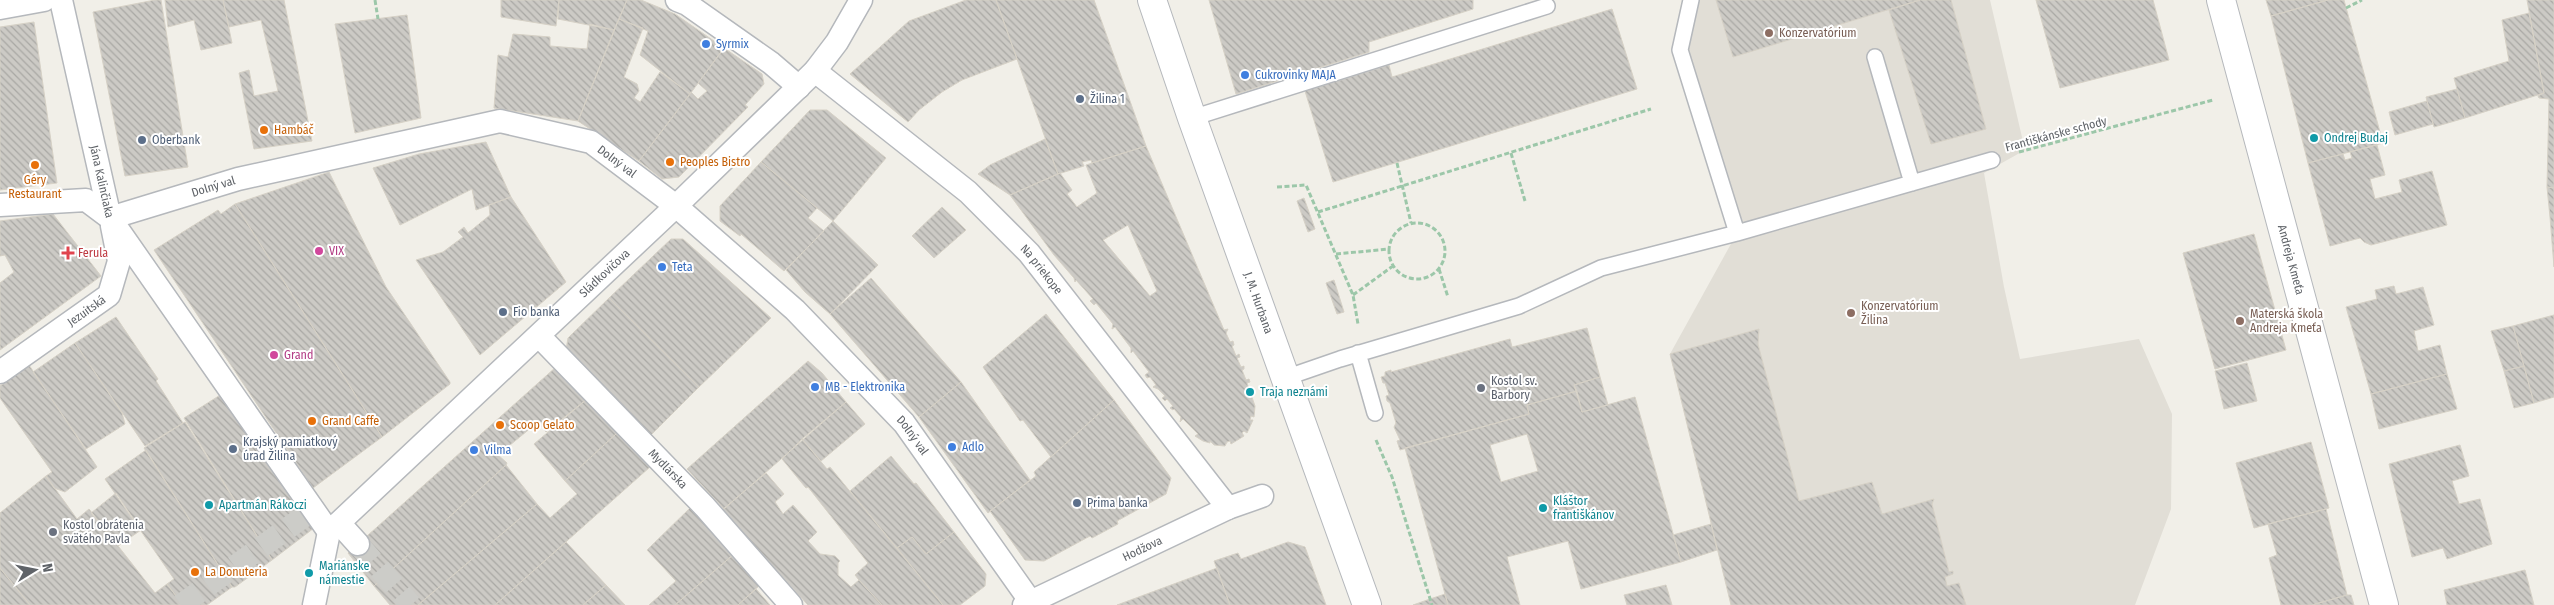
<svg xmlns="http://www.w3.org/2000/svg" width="2554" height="605" font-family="'Fira Sans Condensed',sans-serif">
<defs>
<pattern id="building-back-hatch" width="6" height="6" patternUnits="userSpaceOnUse" patternTransform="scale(1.25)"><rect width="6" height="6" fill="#cccac5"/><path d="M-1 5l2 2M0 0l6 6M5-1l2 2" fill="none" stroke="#a9a8a4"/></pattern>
</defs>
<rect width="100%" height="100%" fill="#f1efe8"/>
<path fill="#e1ded6" d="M1691,0H1990L2025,150L1984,173L2004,287L2020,359L2139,339L2172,414L2171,509L2135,605H1731L1670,354L1737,233L1680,50Z"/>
<path fill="url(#building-back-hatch)" stroke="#d6d1c6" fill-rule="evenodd" d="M155,0H161L188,167L125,176L93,12Z
M165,0H223L232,43L201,50L194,20L168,27Z
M223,0H284L312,141L254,149L239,73L249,70L254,96L278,91L261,20L229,27Z
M501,0H559L556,26L501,17Z
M559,0H627L614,30L558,19Z
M627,0H641L675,14L724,48L690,94L640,55L648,31L619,19Z
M966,0H996L1017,59L962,80L942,92L919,110L908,122L850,74L909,21Z
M996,0H1094L1146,146L1092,163L1091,160L1082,162L1084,166L1058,174Z
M1209,0H1473V9L1369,42V52L1236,94Z
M1716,0H1920L1733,57Z
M1920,0H1951L1986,129L1931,144L1889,10Z
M2036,0H2153L2169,60L2060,88Z
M2266,0H2328L2271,16Z
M2328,0H2344L2383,143L2308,163L2271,16Z
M2527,0H2554V188L2547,187L2549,99L2539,98L2538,96L2544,93Z
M1612,9L1637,89L1333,182L1305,91L1389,65L1392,77Z
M2529,13L2544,93L2465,118L2454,78L2509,61L2502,20Z
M407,15L421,118L355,133L335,24Z
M619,19L643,28L624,77L637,84L639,91L634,98L640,102L660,72L690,94L639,161L578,121Z
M34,22L57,183L0,190V27Z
M590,24L614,30L578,121L494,108L498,55L508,57L513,34L550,37V46L587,49Z
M724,48L762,74L764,84L745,105L748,107L679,177L662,179L639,161L690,94L691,92L698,99L707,91L698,83Z
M2457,89L2465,118L2434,127L2426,97Z
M2427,101L2433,124L2395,135L2389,112Z
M810,110H827L886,158L833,221L761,162Z
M1045,139L1058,174L1010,195L978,174L990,165Z
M486,142L511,197L476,210L472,189L400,225L373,168L419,154Z
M2377,145L2385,175L2370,179L2375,199L2402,192L2399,180L2432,171L2447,225L2371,245L2364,242L2360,238L2330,246L2308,163L2343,154L2345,160L2352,158L2350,152Z
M1146,146L1224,330L1228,329L1226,333L1230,342L1233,341L1234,345L1232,346L1236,356L1239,354L1240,357L1237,358L1241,367L1244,366V369L1242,370L1246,380L1249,379L1250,382L1247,383L1255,406L1254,417L1251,416L1250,420H1253L1247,433L1244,431L1242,433L1244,436L1231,444L1230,441L1227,442L1225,446L1214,445L1210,441V443L1203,441L1195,436L1198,434L1183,419L1180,422L1181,417L1174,409L1173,410L1170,408L1173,406L1167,399L1165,401L1162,398L1165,396L1158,389L1153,387L1156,385L1150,377L1147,378L1145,375L1149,372L1133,351L1131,353V348L1115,327L1112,329L1113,324L1096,303L1094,305L1090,301L1093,299L1076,280L1075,282L1074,278L1054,255L1010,195L1060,173L1072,190L1067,194L1077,207L1097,193L1086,165ZM1128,225L1157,291L1150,296L1103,240Z
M761,162L817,208L808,218L824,231L784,271L741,234L740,236L720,221V206Z
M329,172L386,287L450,382V384L382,437L235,204Z
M2547,187L2554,188V267L2550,217Z
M511,197L566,282L480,355L416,260L443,252L463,237L458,232L464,227L468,233L490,215L489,205Z
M1304,198L1315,229L1308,232L1297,201Z
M235,204L382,437L313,488L154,250L215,212L218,210L221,214Z
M942,207L966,230L934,258L912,236Z
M53,214L101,276L0,350V283L14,272L5,255L0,256V221Z
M833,221L878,265L830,314L805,292L786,270Z
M2254,234L2286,350L2215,369L2183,253Z
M671,239H683L771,318L699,387L609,298Z
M871,278L961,382L919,417L830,314Z
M1334,280L1344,312L1337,314L1326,283Z
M2394,286L2396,294L2423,287L2434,325L2414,331L2418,351L2440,345L2447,374L2371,394L2346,307L2377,299L2375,290Z
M609,298L699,387L650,436L566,350L568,338Z
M1046,314L1114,400L1051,457L1023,420L1020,421L983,367Z
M2554,315V397L2534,403L2513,326Z
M116,317L158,379L156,381L183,423L145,446L75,343Z
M2513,326L2524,366L2504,371L2491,331Z
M1587,328L1600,377L1574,385L1577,391L1527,405L1529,414L1400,450L1397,441L1400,440L1394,427L1396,423L1390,403L1387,401L1386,396L1389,395L1385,383H1383L1381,377L1385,376V372L1391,370V372L1510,339L1512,347Z
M1759,329L1758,344L1799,501L1872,482L1882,514L1934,499L1932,504L1949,572L1953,571V574L1945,577L1947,586L1959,583L1966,605H1731L1670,354Z
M75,343L122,413L125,424L86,449L33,372Z
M808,361L822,373L846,402L724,509L687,469Z
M2247,363L2257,401L2224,409L2215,371Z
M29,365L97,467L65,492L54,488L46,476L52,472L0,398V386Z
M2524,366L2534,403L2514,408L2504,371Z
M556,367L587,399L546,432L538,422L498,455L507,463L506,465L374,586L348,553Z
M2447,374L2457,409L2379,429L2371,394Z
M1600,377L1608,405L1582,412L1574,385Z
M961,382L1030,480L988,513L919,417Z
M1577,391L1582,412L1635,397L1681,562L1581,589L1568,541L1507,557L1520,605H1448L1405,448L1529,414L1527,405ZM1527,434L1538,471L1501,482L1490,445Z
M225,392L314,528L272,560L184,418Z
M587,399L617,433L565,481L534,444Z
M1114,400L1171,478L1166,494L1117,521L1118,524L1092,538L1090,536L1044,561L1025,560L990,511L1036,476L1034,472Z
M846,402L865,424L821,461L802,439Z
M185,422L272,560L235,587H232L144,448Z
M617,433L650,467L495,605H418L537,504L550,518L577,494L565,481Z
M802,439L827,469L830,467L943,605H882L859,580L855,575L868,563L808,487L806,488L782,459Z
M2311,442L2329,508L2254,528L2236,463Z
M2460,445L2469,476L2452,481L2459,504L2480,499L2492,544L2447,559L2443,548L2412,557L2389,464Z
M146,450L232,587L207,605H183L167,584L174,579L105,479Z
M891,456L914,484L916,483L954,532L926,554L912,537L897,548L850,491Z
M506,465L537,504L418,605H390L374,586Z
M766,473L784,494L775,502L783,514L793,505L817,532L808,541L820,554L835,556L840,561L838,563V575L851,587L859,580L882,605H808L722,510Z
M46,476L77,519L89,509L155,593L167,584L183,605H30L0,568V513Z
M116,493L141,530L118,546L91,513Z
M690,508L734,554L675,605H649L676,581L647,550Z
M2326,509L2347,595L2312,605H2281L2269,558L2277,555L2268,524Z
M1711,524L1717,550L1681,562L1673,535Z
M954,532L986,574L985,586L960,605H943L897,548L912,537L926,554Z
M566,542L606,585L583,605H495Z
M1288,542L1305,547L1326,605H1230L1214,561L1238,553L1241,559Z
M734,554L760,585L738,605H675Z
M0,568L30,605H0Z
M1217,568L1230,605H1117Z
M2525,570L2534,605H2447L2444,590Z
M606,585L625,605H583Z
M1666,585L1672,605H1627L1624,595Z
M756,589L770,605H738Z
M1445,594L1448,605H1413L1430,599Z
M2347,595H2351L2354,605H2312Z"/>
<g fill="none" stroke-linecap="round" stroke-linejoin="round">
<path stroke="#ccccc8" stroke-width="22" stroke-dasharray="22 11" stroke-linecap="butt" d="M358,544L411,605
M181,605L306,515"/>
<defs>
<path id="service" d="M1875,57L1912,183
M1192,118L1547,6
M1737,233L1992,160
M1358,353L1375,413
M1285,378L1340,359L1519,306L1601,268L1737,233L1680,50L1691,0"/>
<g id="pedestrian">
<path id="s1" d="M61,0L110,218L329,532"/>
<path d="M677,0L687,4L771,63L799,87"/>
<path d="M0,8L44,0"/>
<path id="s2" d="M815,71L968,192L1029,253L1228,508"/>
<path d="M0,205L86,200L110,218"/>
<path id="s3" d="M110,218L238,179L500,121L591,142L676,206L795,310L904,423L1033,605"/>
<path id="s4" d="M539,336L705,507L791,605"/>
<path id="s5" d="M0,372L109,295L119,261L112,226"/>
<path d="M339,523L358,544"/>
<path id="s6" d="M329,532L676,206L815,71L837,42L861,0"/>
<path d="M314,605L329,532"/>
<path id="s7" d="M1024,605L1228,508L1262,496"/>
</g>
<g id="minor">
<path id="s8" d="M1152,0L1192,118L1367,605"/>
<path id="s9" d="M2221,0L2384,605"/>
</g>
</defs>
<use href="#service" stroke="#b5b8bc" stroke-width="18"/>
<use href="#pedestrian" stroke="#b5b8bc" stroke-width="25"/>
<use href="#minor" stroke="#b5b8bc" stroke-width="30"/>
<path stroke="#9cc7a9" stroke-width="3" stroke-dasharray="5 2.5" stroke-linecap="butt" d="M375,0L378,19
M2346,8L2362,0
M2019,152L2213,100
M1511,153L1525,201
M1397,163L1411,223
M1277,187L1306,185L1353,295L1358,324
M1318,212L1651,109
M1389 251a28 28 0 1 1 56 0a28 28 0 1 1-56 0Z
M1336,254L1389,249
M1439,269L1448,297
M1353,295L1393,266
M1376,440L1392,477L1432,605"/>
<use href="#service" stroke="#fff" stroke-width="15"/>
<use href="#pedestrian" stroke="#fff" stroke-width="22"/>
<use href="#minor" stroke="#fff" stroke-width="28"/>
</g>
<g fill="#8d6e63" stroke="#fff" stroke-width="2">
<circle cx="1769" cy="33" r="5"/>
<circle cx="1851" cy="313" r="5"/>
<circle cx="2240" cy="321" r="5"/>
</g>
<g fill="#3f7fe0" stroke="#fff" stroke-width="2">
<circle cx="706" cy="44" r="5"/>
<circle cx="1245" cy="75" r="5"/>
<circle cx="662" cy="267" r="5"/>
<circle cx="815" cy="387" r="5"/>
<circle cx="952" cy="447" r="5"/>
<circle cx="474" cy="450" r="5"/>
</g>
<g fill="#5c6f8a" stroke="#fff" stroke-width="2">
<circle cx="1080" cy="99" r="5"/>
<circle cx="142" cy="140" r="5"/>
<circle cx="503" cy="312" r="5"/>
<circle cx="233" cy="449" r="5"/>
<circle cx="1077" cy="503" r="5"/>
</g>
<g fill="#e8710a" stroke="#fff" stroke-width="2">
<circle cx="264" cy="130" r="5"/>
<circle cx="670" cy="162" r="5"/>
<circle cx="35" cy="165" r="5"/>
<circle cx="312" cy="421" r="5"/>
<circle cx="500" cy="425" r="5"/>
<circle cx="195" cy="572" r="5"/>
</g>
<g fill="#0f9aa8" stroke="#fff" stroke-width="2">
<circle cx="2314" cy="138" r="5"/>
<circle cx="1250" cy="392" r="5"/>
<circle cx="209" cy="505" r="5"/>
<circle cx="1543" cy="508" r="5"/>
<circle cx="309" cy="573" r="5"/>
</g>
<g fill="#d1479c" stroke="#fff" stroke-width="2">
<circle cx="319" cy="251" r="5"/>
<circle cx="274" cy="355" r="5"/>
</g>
<path fill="#e0444e" stroke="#fff" stroke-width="2" d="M65.5 245.5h5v5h5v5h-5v5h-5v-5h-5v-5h5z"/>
<g fill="#6b7280" stroke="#fff" stroke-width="2">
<circle cx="1481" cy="388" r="5"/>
<circle cx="53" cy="532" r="5"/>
</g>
<g text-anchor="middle" stroke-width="4" stroke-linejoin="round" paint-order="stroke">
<g font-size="12" fill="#785e54" stroke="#fff" text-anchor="start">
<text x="1779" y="37">Konzervatórium</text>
<text x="1861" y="310">Konzervatórium<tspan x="1861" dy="14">Žilina</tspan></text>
<text x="2250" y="318">Materská škola<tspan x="2250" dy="14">Andreja Kmeťa</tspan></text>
</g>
<g font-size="12" fill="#366cbe" stroke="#fff" text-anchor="start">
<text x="716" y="48">Syrmix</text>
<text x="1255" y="79">Cukrovinky MAJA</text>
<text x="672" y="271">Teta</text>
<text x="825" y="391">MB - Elektronika</text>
<text x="962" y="451">Adlo</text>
<text x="484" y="454">Vilma</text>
</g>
<g font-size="12" fill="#4e5e75" stroke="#fff" text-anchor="start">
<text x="1090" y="103">Žilina 1</text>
<text x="152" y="144">Oberbank</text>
<text x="513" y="316">Fio banka</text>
<text x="243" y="446">Krajský pamiatkový<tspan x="243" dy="14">úrad Žilina</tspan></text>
<text x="1087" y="507">Prima banka</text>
</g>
<g font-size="12" fill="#c56008" stroke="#fff" text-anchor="start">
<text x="274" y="134">Hambáč</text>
<text x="680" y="166">Peoples Bistro</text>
<text x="35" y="184" text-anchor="middle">Géry<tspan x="35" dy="14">Restaurant</tspan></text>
<text x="322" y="425">Grand Caffe</text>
<text x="510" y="429">Scoop Gelato</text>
<text x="205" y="576">La Donuteria</text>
</g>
<g font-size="12" fill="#5f6368" stroke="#fff">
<text transform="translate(2056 134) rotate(-15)" y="4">Františkánske schody</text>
<text dy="4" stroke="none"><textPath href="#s3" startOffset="528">Dolný val</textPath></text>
<text dy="4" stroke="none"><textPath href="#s1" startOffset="186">Jána Kalinčiaka</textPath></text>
<text dy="4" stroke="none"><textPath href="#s3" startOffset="108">Dolný val</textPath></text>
<text dy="4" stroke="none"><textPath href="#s9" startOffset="269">Andreja Kmeťa</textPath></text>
<text dy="4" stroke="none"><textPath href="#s2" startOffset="302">Na priekope</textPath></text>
<text dy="4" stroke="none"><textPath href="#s6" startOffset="378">Sládkovičova</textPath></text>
<text dy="4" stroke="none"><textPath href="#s8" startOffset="321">J. M. Hurbana</textPath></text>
<text dy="4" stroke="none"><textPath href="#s5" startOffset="106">Jezuitská</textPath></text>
<text dy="4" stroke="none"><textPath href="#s3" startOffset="932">Dolný val</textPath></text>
<text dy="4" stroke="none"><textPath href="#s4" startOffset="185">Mydlárska</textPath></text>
<text dy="4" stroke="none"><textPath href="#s7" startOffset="131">Hodžova</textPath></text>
</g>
<g font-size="12" fill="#0d838f" stroke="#fff" text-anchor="start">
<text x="2324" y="142">Ondrej Budaj</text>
<text x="1260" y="396">Traja neznámi</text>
<text x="1553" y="505">Kláštor<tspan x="1553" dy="14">františkánov</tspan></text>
<text x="219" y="509">Apartmán Rákoczi</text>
<text x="319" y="570">Mariánske<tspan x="319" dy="14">námestie</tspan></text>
</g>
<g font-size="12" fill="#b23c85" stroke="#fff" text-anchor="start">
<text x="329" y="255">VIX</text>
<text x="284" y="359">Grand</text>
</g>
<g font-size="12" fill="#be3a42" stroke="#fff" text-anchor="start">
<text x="78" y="257">Ferula</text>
</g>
<g font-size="12" fill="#5b616d" stroke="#fff" text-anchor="start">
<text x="1491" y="385">Kostol sv.<tspan x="1491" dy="14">Barbory</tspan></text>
<text x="63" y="529">Kostol obrátenia<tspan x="63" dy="14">svätého Pavla</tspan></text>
</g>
</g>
<g transform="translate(35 570) rotate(80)" stroke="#ffffff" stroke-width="4" paint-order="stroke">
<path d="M0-4L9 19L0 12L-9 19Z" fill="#5f6368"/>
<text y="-8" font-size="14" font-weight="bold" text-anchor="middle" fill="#5f6368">N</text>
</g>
</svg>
